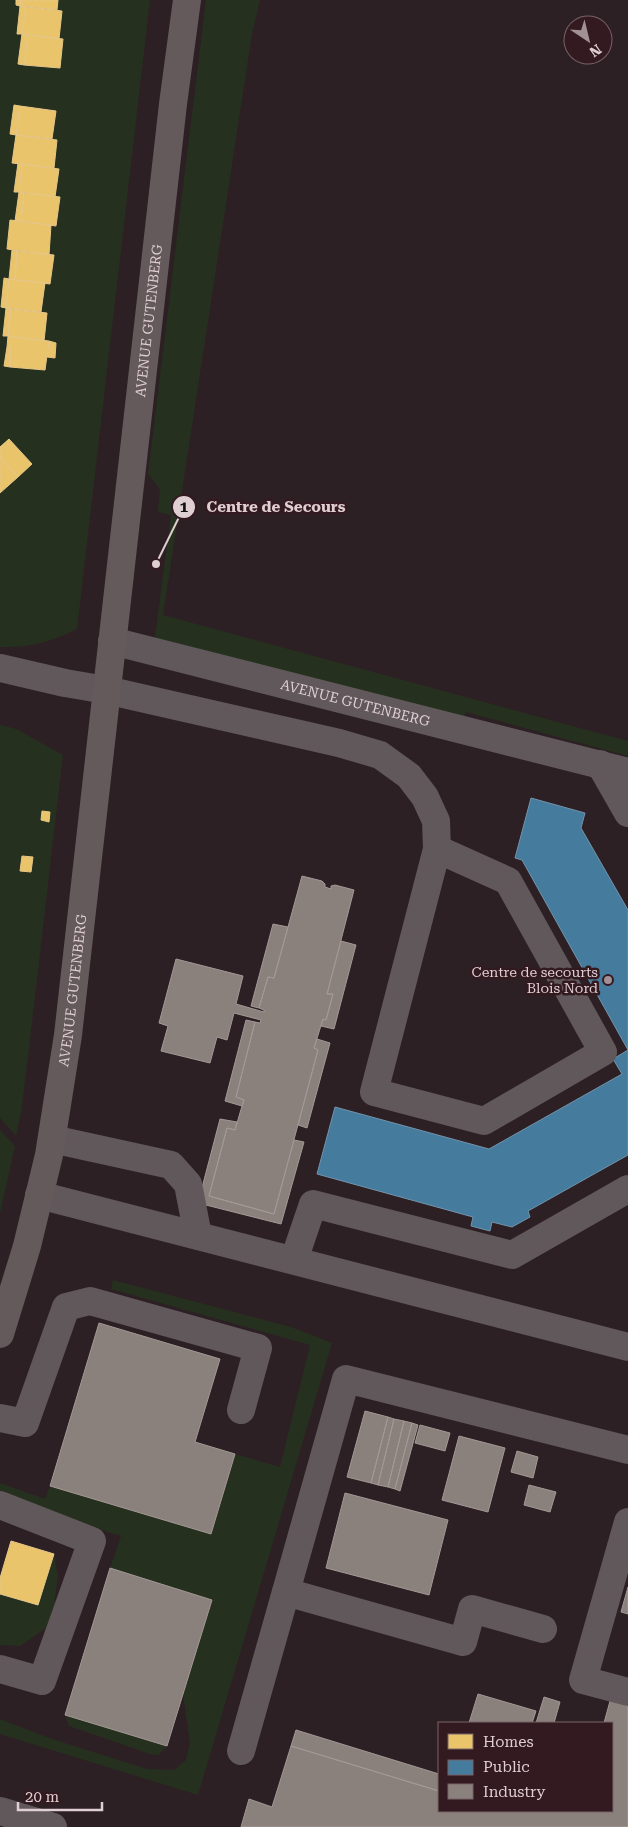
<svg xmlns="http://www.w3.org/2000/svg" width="628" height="1827" font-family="'Roboto Serif',serif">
<rect width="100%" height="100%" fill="#2d2024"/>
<path fill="#26301f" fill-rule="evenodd" d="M0,0H16V5L20,6L17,34H22L24,65L60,68L63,40L59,39L62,11L57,10L58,0H150L77,629C50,642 31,648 0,647ZM14,106L56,111L52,139L57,140L54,168L59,169L55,197L60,198L57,226L51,225L49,255L53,256L50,283H45L41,312L47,313L44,341L56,343L55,358L47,357L45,370L4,366L8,336H3L6,308L1,307L4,279H9L12,250L7,249L10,221H15L19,192L14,191L18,163L12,162L16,135L10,134Z
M206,0H260L252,34L163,615L628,741V756L466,712L462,723L165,642L155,637L171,515L158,512L160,489L148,474Z
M0,725L16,729L63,755L29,1048L21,1112L16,1136L0,1118ZM23,856L32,857L31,872L21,871Z
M0,1130L15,1146L0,1213Z
M113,1280L291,1327L332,1343L198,1795L0,1734V1719L49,1738L147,1769L174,1770L186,1760L190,1743L183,1693L212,1600L110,1568L121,1536L75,1522L0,1494V1483L45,1499L50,1486L211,1534L235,1454L280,1467L310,1345L111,1289Z
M54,1554L58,1577L54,1606L46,1628L20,1646L0,1645V1594L38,1605Z
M65,1715L167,1746L159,1755L150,1754L69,1726Z"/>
<path fill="#e9c46a" stroke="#e6c789" d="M16,0H21L20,6L16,5Z
M21,0H58L57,10L20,6Z
M20,6L26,7L22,34H17Z
M26,7L62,11L59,39L22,34Z
M22,34L28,35L24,65L18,64Z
M28,35L63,39L60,68L24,65Z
M14,105L20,106L16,135L10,134Z
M20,106L56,111L52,139L16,135Z
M16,135L57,140L54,168L12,163Z
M18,163L22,164L19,192H14Z
M22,164L59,169L55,197L19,192Z
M19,192L24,193L21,221H15Z
M24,193L60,197L56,226L21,221Z
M10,220L51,225L49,255L7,249Z
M12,250L17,251L15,280L9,279Z
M17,251L54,255L50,284L15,280Z
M4,278L9,279L6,308L1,307Z
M9,279L45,283L41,312L6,308Z
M6,308L11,309L8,336H3Z
M11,309L47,313L44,341L8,336Z
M8,336L49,341L45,370L10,367L11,348L7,347Z
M49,341L56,343L55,358L47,357Z
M7,347L11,348L10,367L4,366Z
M9,439L32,464L18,477L0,457V447Z
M0,457L18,477L0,493Z
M42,811L50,812L49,822L41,820Z
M22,856L33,857L31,872L20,871Z
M11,1541L54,1554L38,1605L0,1594V1578Z"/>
<path fill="#457b9d" stroke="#7394ad" d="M531,798L585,813L581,828L628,910V1155L528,1211L530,1217L512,1227L492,1222L490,1231L471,1226L473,1217L317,1174L335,1107L489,1149L622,1074L613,1059L628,1050L522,860L515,858Z"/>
<path fill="#8a817c" stroke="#a49896" d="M302,876L322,881L325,884V887L331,889V886L335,885L354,890L327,994H333L326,1020L323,1019L314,1048L318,1050L274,1214L209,1196L227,1128L235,1130L242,1106L244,1100L236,1097L255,1022L260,1023L261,1020L234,1013L227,1040L217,1037L210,1063L161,1051L168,1026L159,1023L176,959L243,976L236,1004L264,1012V1010L259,1008L268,977L274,978Z
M273,924L288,927L274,978L268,977L259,1008L251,1006Z
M341,941L356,945L334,1029L321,1026L323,1019L326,1020L333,994H327Z
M246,1020L255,1022L236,1097L244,1100L242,1106L225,1101Z
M317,1039L330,1043L307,1128L298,1125L318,1050L314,1048Z
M220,1119L237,1122L235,1130L227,1128L209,1196L274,1214L294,1140L304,1142L281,1224L198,1203Z
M99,1323L220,1359L195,1442L235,1454L211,1534L50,1486Z
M365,1411L388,1417L371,1483L347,1477Z
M388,1417L394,1419L378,1485L371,1483Z
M394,1419L404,1421L388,1487L378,1485Z
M404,1421L412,1423L395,1489L388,1487Z
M412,1423L418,1425L400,1491L395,1489Z
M420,1425L450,1433L445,1451L415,1443Z
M459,1436L505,1448L488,1512L442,1500Z
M517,1451L538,1457L533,1478L511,1472Z
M529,1485L556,1492L550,1512L524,1505Z
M345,1493L448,1520L429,1595L326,1568Z
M110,1568L212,1600L167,1746L65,1715Z
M628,1587V1614L621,1612Z
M478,1694L536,1711L532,1723H469Z
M544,1697L560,1702L554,1723H536Z
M610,1701L628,1706V1827H241L249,1799L272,1807L291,1746L439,1791V1811H612V1723H604Z
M296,1730L439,1774V1791L291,1746Z"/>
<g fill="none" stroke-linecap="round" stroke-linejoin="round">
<g stroke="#61585b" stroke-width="28">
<path id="s1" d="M112,641L628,772"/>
<path d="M0,668L65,683L106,690L339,743L380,755L409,776L425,797L436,821L437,849L374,1092L484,1121L603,1052L508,881L437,849"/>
<path d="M600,764L628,813"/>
<path d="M52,1139L171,1165L188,1184L198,1236"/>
<path d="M39,1195L628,1347"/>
<path d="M294,1260L313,1204L512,1255L628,1189"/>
<path d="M0,1418L25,1423L66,1307L90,1301L258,1348L241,1410"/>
<path d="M0,1505L92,1541L42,1681L0,1669"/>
<path d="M628,1522L583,1680L628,1692"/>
<path d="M286,1592L463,1642L472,1609L543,1629"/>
<path d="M241,1751L346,1379L628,1450"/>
<path d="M0,1811L53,1827"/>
</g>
<path stroke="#64595b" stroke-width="28" id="s2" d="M0,1334L27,1246L49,1155L68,1035L173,104L187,0"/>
</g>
<circle fill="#a19195" stroke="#331a21" stroke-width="2" cx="608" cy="980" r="5"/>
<g text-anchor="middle" stroke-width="5" stroke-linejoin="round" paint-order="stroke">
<g font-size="14" fill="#dfced2" stroke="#331a21">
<text dy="5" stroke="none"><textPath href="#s2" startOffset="1026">AVENUE GUTENBERG</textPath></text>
<text dy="5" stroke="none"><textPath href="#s1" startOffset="251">AVENUE GUTENBERG</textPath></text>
<text dy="5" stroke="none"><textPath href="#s2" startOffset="352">AVENUE GUTENBERG</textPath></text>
</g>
<g font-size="14" fill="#dfced2" stroke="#331a21" text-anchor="end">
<text x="598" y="977">Centre de secourts<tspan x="598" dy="16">Blois Nord</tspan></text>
</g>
</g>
<path fill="none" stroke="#dfced2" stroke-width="2" d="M156 564L184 507"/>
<g fill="#dfced2" stroke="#331a21" stroke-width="2">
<circle cx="156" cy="564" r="5"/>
<circle cx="184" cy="507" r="12"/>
</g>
<g font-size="15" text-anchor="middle" font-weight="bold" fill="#111">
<text x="184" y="512">1</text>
</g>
<g font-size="15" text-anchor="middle" font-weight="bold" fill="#dfced2" stroke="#331a21" stroke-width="5" stroke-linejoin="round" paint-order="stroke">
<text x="276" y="512">Centre de Secours</text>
</g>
<rect x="438" y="1722" width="175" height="90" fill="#331a21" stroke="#786268"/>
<rect x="448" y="1734" width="25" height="15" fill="#e9c46a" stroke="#786268"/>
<text x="483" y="1747" font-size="15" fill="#dfced2">Homes</text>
<rect x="448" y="1760" width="25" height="15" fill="#457b9d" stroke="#786268"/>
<text x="483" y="1772" font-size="15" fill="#dfced2">Public</text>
<rect x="448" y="1784" width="25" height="15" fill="#8a817c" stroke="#786268"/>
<text x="483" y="1797" font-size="15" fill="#dfced2">Industry</text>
<g transform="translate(588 40) rotate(145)"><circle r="24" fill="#331a21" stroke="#786268"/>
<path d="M0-4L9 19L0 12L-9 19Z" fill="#a19195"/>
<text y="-8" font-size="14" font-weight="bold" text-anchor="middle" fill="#dfced2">N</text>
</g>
<path d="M18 1802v8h84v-8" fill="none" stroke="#dfced2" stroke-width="2.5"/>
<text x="25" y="1802" font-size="15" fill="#dfced2" stroke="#331a21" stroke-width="4" paint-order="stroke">20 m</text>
</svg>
